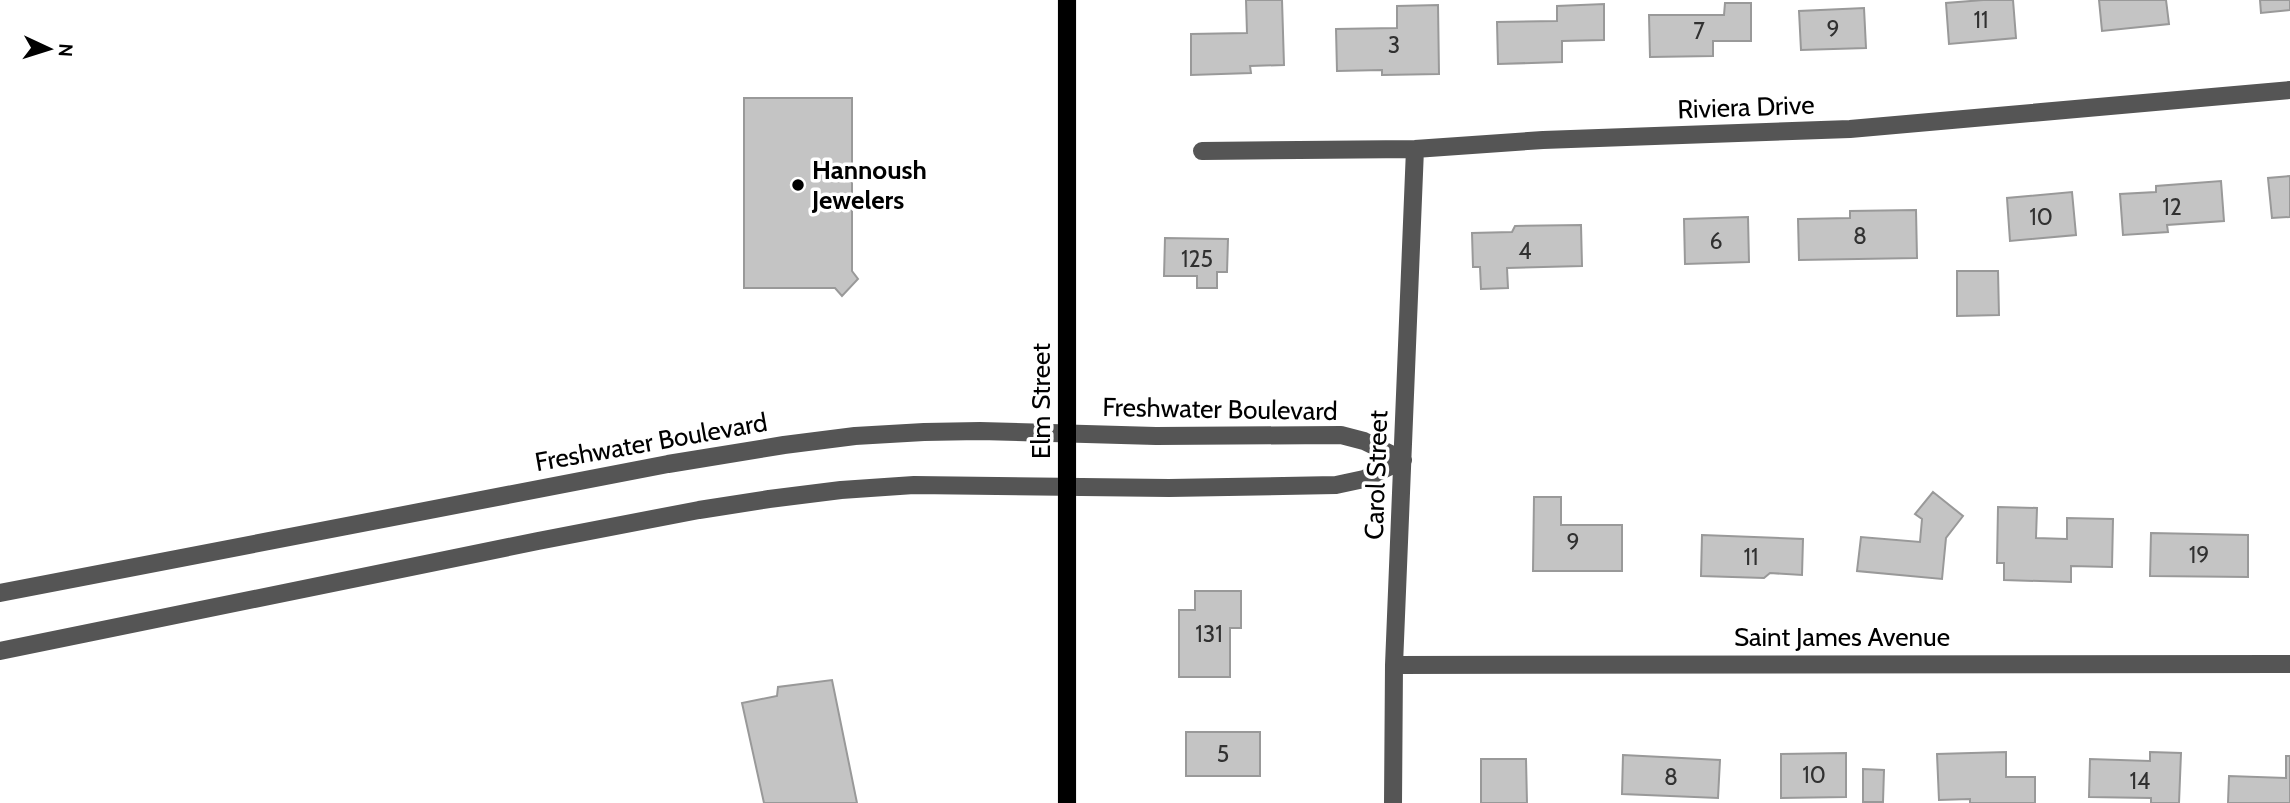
<svg xmlns="http://www.w3.org/2000/svg" width="2290" height="803" font-family="Cabin,sans-serif">
<rect width="100%" height="100%" fill="#fff"/>
<path fill="#c4c4c4" stroke="#999" stroke-width="2" d="M1246,0H1282L1284,65L1250,66L1251,73L1191,75V34L1247,33Z
M1983,0H2013L2016,38L1949,44L1946,3Z
M2099,0H2166L2169,24L2102,31Z
M2260,0H2290V10L2261,13Z
M1725,3H1751V41H1713V56L1650,57L1649,15H1724Z
M1604,4V40L1562,41V62L1498,64L1497,22L1557,21V6Z
M1438,5L1439,74L1382,75V70L1337,71L1336,29L1397,28V6Z
M1864,8L1866,48L1801,50L1799,11Z
M744,98H852V271L858,279L842,296L835,288H744Z
M2290,176V217L2272,218L2268,178Z
M2221,181L2224,221L2167,225L2168,232L2123,235L2120,194L2156,192V186Z
M2072,192L2076,235L2010,241L2007,198Z
M1916,210L1917,258L1799,260L1798,219L1850,218V211Z
M1748,217L1749,262L1685,264L1684,219Z
M1581,225L1582,266L1507,268L1508,288L1481,289L1480,267H1473L1472,233L1512,232L1515,226Z
M1165,238L1228,239L1227,272H1217V288H1197V276H1164Z
M1957,271H1998L1999,315L1957,316Z
M1933,492L1963,516L1946,538L1942,579L1857,571L1861,537L1920,542L1922,519L1915,514Z
M1534,497H1561V525H1622V571H1533Z
M1998,507L2037,508L2036,538L2067,539V518L2113,519L2112,567L2071,566V582L2004,580V563H1997Z
M2151,533L2248,535V577L2150,576Z
M1702,535L1803,539L1802,575L1770,573L1764,578L1701,576Z
M1195,591H1241V628H1230V677H1179V610H1195Z
M832,680L857,803H764L742,703L777,696L778,687Z
M1186,732H1260V776H1186Z
M2006,752V777H2035V803H1970V799L1939,800L1937,754Z
M2150,752L2181,753L2179,803H2151V798L2089,797L2090,759L2150,761Z
M1846,753V797L1781,798V754Z
M1623,755L1720,760L1718,798L1622,794Z
M2286,756H2290V803H2228L2229,776L2286,778Z
M1481,759H1526L1527,803H1481Z
M1863,769L1884,770L1883,802H1863Z"/>
<g fill="none" stroke-linecap="round" stroke-linejoin="round">
<defs>
<path id="major" d="M1067,0V803"/>
</defs>
<use href="#major" stroke="#dbdbdb" stroke-width="19"/>
<path stroke="#555" stroke-width="18" d="M1202,151L1415,149L1543,140L1850,129L2290,90
M0,593L668,464L784,445L855,436L924,432L980,431L1156,436L1341,435L1364,441L1403,460
M0,651L538,541L699,510L769,499L841,490L914,485L1169,488L1336,485L1364,479L1403,460
M1394,665L2290,664
M1393,803L1394,665L1415,149"/>
<use href="#major" stroke="#000" stroke-width="18"/>
</g>
<circle fill="#000" stroke="#fff" stroke-width="2.5" cx="798" cy="185" r="7"/>
<g text-anchor="middle" stroke-width="7" stroke-linejoin="round" paint-order="stroke">
<g font-size="23" fill="#313131">
<text x="1981" y="28">11</text>
<text x="1833" y="37">9</text>
<text x="1699" y="39">7</text>
<text x="1394" y="53">3</text>
<text x="2172" y="215">12</text>
<text x="2041" y="225">10</text>
<text x="1860" y="244">8</text>
<text x="1716" y="249">6</text>
<text x="1525" y="259">4</text>
<text x="1197" y="267">125</text>
<text x="1573" y="550">9</text>
<text x="2199" y="563">19</text>
<text x="1751" y="565">11</text>
<text x="1209" y="642">131</text>
<text x="1223" y="762">5</text>
<text x="1814" y="783">10</text>
<text x="1671" y="785">8</text>
<text x="2140" y="789">14</text>
</g>
<g font-size="26" fill="#000" stroke="#fff">
<text transform="translate(1746 107) rotate(-2)" y="9">Riviera Drive</text>
<text transform="translate(1041 401) rotate(-90)" y="9">Elm Street</text>
<text transform="translate(1220 409) rotate(1)" y="9">Freshwater Boulevard</text>
<text transform="translate(651 442) rotate(-10)" y="9">Freshwater Boulevard</text>
<text transform="translate(1376 475) rotate(-88)" y="9">Carol Street</text>
<text x="1842" y="646">Saint James Avenue</text>
</g>
<g font-size="26" font-weight="bold" fill="#000" stroke="#fff" text-anchor="start">
<text x="812" y="179">Hannoush<tspan x="812" dy="30">Jewelers</tspan></text>
</g>
</g>
<g transform="translate(49 49) rotate(94)" stroke="#ffffff" stroke-width="5" paint-order="stroke">
<path d="M0-5L12 26L0 18L-12 26Z" fill="#000000"/>
<text y="-10" font-size="19" font-weight="bold" text-anchor="middle" fill="#000000">N</text>
</g>
</svg>
